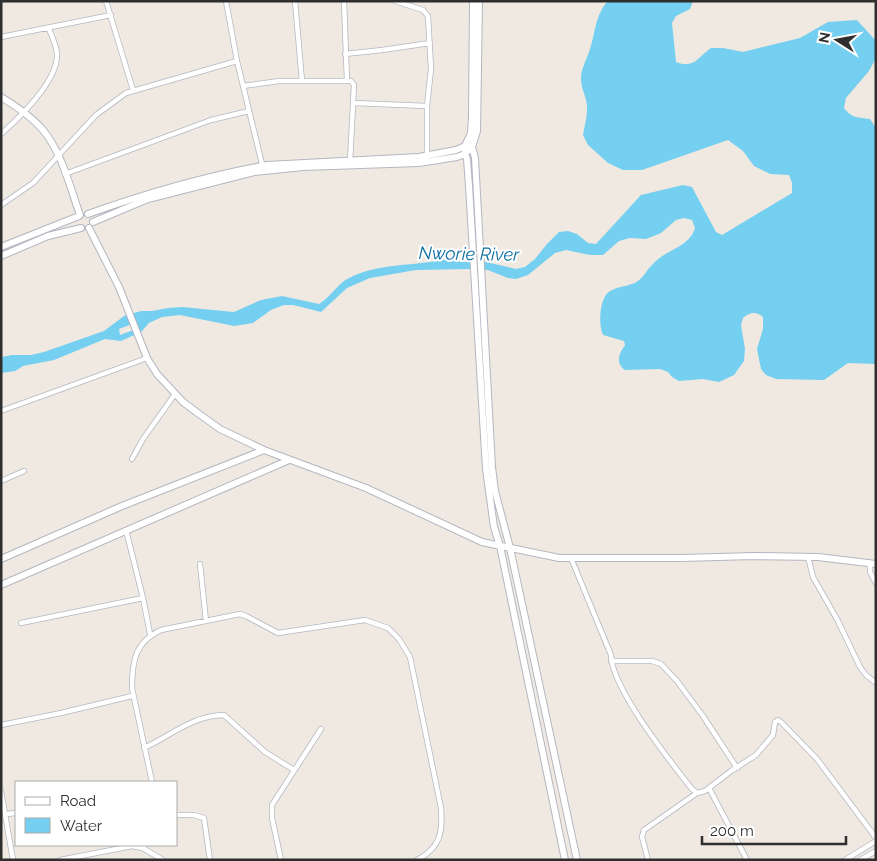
<svg xmlns="http://www.w3.org/2000/svg" width="877" height="861" font-family="Raleway,sans-serif">
<rect width="100%" height="100%" fill="#efe9e1"/>
<path fill="#75cff0" fill-rule="evenodd" d="M608,1H693L690,9L676,16L672,23L676,62C694,69 697,58 711,48H723L743,52L800,38L828,22L857,20L876,41V58L869,71L846,98L844,108C852,119 859,117 870,119L876,128V364L848,363L824,380L776,379L766,375L761,369L757,349L763,329V317C756,311 750,312 743,318L741,325L745,349L744,361L734,375L719,382L703,379L679,381L672,377L668,372L660,369L625,370C615,363 619,353 625,345L624,341L603,335C598,324 599,295 612,290C620,286 631,286 638,281C644,277 647,269 653,264C666,249 689,248 695,228L692,220L684,218L676,220L661,233L646,239L630,238L619,241L603,255H590L566,250L555,253L528,275L516,279L508,278L488,270L468,269L416,270L370,278L347,288L321,312L293,305H284L271,310L253,323L234,326L180,315L162,317L149,323L141,332L121,341L105,339L54,360L23,366L15,371L1,373L2,357L12,355H31L44,352L104,331L124,316L141,311H152L168,308L182,307L234,312L261,300L282,296L319,304C331,297 337,284 349,278C377,263 417,266 448,259L461,262H486L516,269L525,267L535,259L547,244L559,232L568,231L577,234L588,243L596,244L641,195L683,185L692,187L716,232L722,235L792,193V183L789,175L770,174L754,166L743,151L728,140L642,170H623L608,163L588,145L583,135C585,123 589,112 586,100C584,91 581,88 581,78C581,69 586,61 589,52C595,36 595,14 608,1ZM137,322L139,328L120,335L119,329Z"/>
<g fill="none" stroke-linecap="round" stroke-linejoin="round">
<defs>
<path id="street" d="M106,1L133,90
M226,1L237,61L263,168
M295,1L302,81
M344,1L347,81
M395,1L423,10L428,16L431,69L427,106V156
M1,37L111,15
M345,54L382,50L430,43
M243,86L279,81H351L354,85L350,162
M354,103L427,106
M1,134C20,117 57,82 57,55C57,46 52,37 49,29
M65,174L211,120L249,111
M1,205L33,183L96,115L126,93L237,61
M1,411L147,358
M132,459L143,439L175,394
M1,481L24,471
M126,530L143,598L150,634
M808,557L813,577L838,621L860,667L866,675L876,683
M571,558L611,655C612,689 670,761 692,789L697,793L705,791L731,771L756,755L773,735L775,722L778,720L781,722L817,759L876,838
M200,564L206,621
M870,564V572L876,583
M21,623L143,598
M611,661H652L661,664L677,681L703,716L737,768
M1,725L61,713L132,696
M144,748C170,736 194,715 224,715L265,752L294,770
M152,782L132,688C132,661 135,642 161,630L240,614L246,616L278,633L365,620L388,628L399,639L410,657L441,808C443,833 440,848 417,860
M709,788L747,860
M1,791L13,860
M6,814L16,813
M176,815H194L204,818L210,860
M141,847L163,860
M60,860L132,846L143,848L145,845
M281,860L272,818V805L321,729
M648,860L642,837L644,830L697,793
M845,860L876,841
M860,860L876,851"/>
<path id="secondary" d="M473,1L472,117L471,133L465,146V154L467,159L469,186L486,469L494,527L500,546L565,860
M1,97C16,106 32,117 43,130C62,153 70,187 80,215
M472,147L475,158L492,467L495,491L510,548L577,860
M88,214C147,193 206,176 267,165L419,157L456,150L465,146H469
M93,222L148,199L254,172L303,167L419,163L457,157L465,154L472,147L477,131L479,1
M89,228L119,287L147,358L157,374L183,402L199,414L220,429L264,450L366,488L482,542L559,558H681L754,556L818,557L876,564
M1,247L79,216
M1,256L48,236L81,228
M1,559L122,506L264,450
M1,585L289,460"/>
</defs>
<use href="#street" stroke="#b4b7c1" stroke-width="6"/>
<use href="#secondary" stroke="#b4b7c1" stroke-width="8"/>
<use href="#street" stroke="#fff" stroke-width="4.5"/>
<use href="#secondary" stroke="#fff" stroke-width="6"/>
</g>
<g text-anchor="middle" stroke-width="4" stroke-linejoin="round" paint-order="stroke">
<g font-size="18" font-style="italic" fill="#0d6fa3" stroke="#fff">
<text transform="translate(469 254) rotate(1)" y="6">Nworie River</text>
</g>
</g>
<rect width="877" height="861" fill="none" stroke="#2e2e2e" stroke-width="5"/>
<rect x="15" y="781" width="162" height="65" fill="#ffffff" stroke="#ababab"/>
<rect x="25" y="797" width="25" height="8" fill="#ffffff" stroke="#ababab"/>
<text x="60" y="806" font-size="15" fill="#2e2e2e">Road</text>
<rect x="25" y="818" width="25" height="15" fill="#75cff0" stroke="#ababab"/>
<text x="60" y="831" font-size="15" fill="#2e2e2e">Water</text>
<g transform="translate(837 40) rotate(281)" stroke="#ffffff" stroke-width="4" paint-order="stroke">
<path d="M0-4L9 19L0 12L-9 19Z" fill="#2e2e2e"/>
<text y="-8" font-size="14" font-weight="bold" text-anchor="middle" fill="#2e2e2e">N</text>
</g>
<path d="M702 836v8h144v-8" fill="none" stroke="#2e2e2e" stroke-width="2.5"/>
<text x="710" y="836" font-size="15" fill="#2e2e2e" stroke="#ffffff" stroke-width="4" paint-order="stroke">200 m</text>
</svg>
